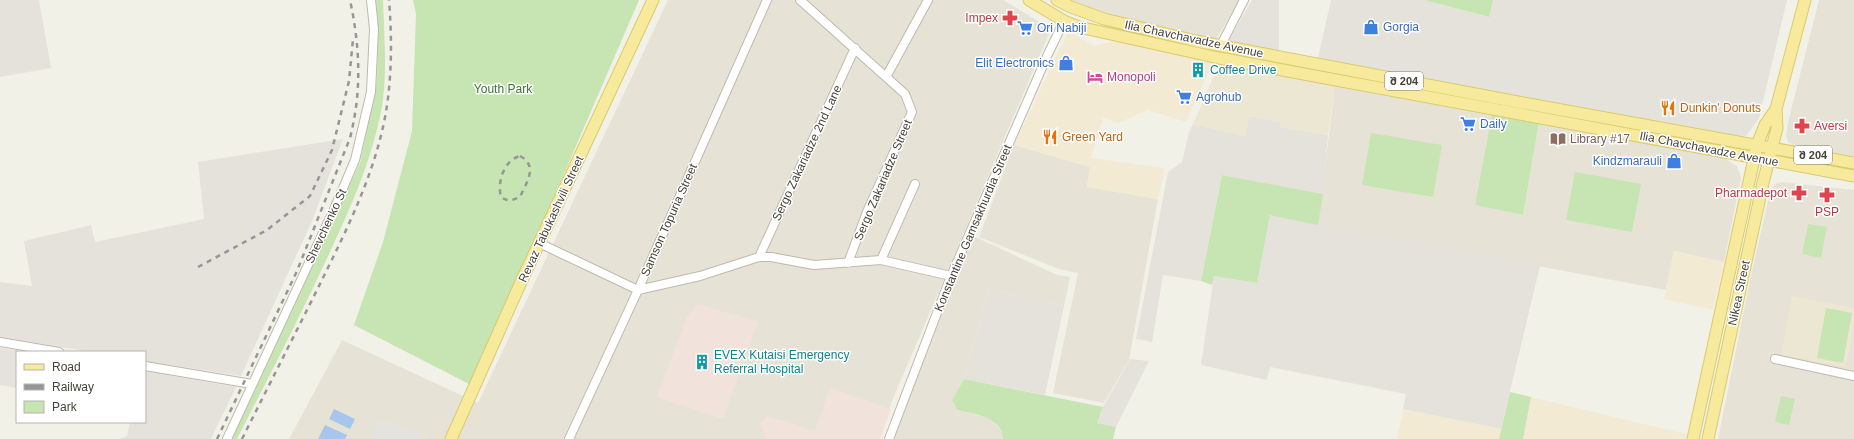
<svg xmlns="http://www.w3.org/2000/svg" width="1854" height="439" font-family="Helvetica,'Noto Sans Georgian',sans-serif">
<rect width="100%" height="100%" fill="#f2f1e8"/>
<path fill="#e6e3d6" d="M668,0H1003L1051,29L892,401L880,439H289L342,340L478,403Z
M1062,0H1240L1215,41L1083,8Z
M1819,0H1854V159L1795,147L1788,142L1786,136L1788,122Z
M1335,85L1492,113L1475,205L1523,215L1539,122L1721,156L1737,166L1741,178L1724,262L1674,251L1666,290L1318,225Z
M1014,145L1090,167L1087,187L1158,199L1129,360L1104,403L1053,393L1078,273L1059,269L979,237Z
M1782,182L1854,190V439H1718L1750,280L1771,188L1777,183Z
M969,234L1057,275L1070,277L1064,306L989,289L964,379L952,400L957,410L991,418L1002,432L1003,439H889Z"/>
<path fill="#f3ead4" d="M1068,31L1094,46L1117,40L1213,62L1186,122L1148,110L1118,123L1103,118L1091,158L1165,168L1158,199L1087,187L1090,167L1014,145Z
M1674,251L1724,262L1713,310L1664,299Z
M1531,397L1694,436L1693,439H1523Z
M1403,409L1501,429L1499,439H1397Z"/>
<path fill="#e5e2dc" d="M0,0H39L51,68L0,77Z
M1252,0H1279V54L1226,45Z
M1331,0H1424L1488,17L1493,0H1787L1759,118L1746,136H1724L1317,62Z
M1249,116L1281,122L1280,127L1328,135L1323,194L1222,175L1201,281L1163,275L1152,342L1136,339L1168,172L1182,162L1189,132L1193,124L1245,136Z
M343,139L312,221L241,376L145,361V352H91L0,337V282L32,286L24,241L91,225L95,242L204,219L198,162Z
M1270,214L1540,266L1501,429L1403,409L1406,394L1270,367L1267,380L1201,365L1214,276L1257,283Z
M989,289L1064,306L1045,395L964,379Z
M0,348L29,352H17V388L0,385Z
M1130,359L1149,361L1116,427L1097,423L1103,407Z
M145,371L236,387L211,439H119L127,436L130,422H145Z"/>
<path fill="#ebe7d2" d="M1219,64L1335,85L1328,135L1280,127V122L1250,116L1245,136L1193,124Z
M1792,296L1854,308V323L1846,367L1781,355Z"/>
<path fill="#f2e2dc" d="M698,304L758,322L723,419L657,397L687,317Z
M830,388L891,409L880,439H766L760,422L768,416L815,431Z"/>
<path fill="#c7e4b3" d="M376,0H383C384,37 388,76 381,112C371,162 350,209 329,254C300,317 268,378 237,439H230L256,388L360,163L377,81L378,31Z
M413,0H639L536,239L469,384L354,325L383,242L412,131L416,14Z
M1424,0H1493L1489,17Z
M1492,113L1539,122L1523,215L1475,205Z
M1371,133L1442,145L1433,197L1362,185Z
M1575,172L1641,184L1632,232L1566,220Z
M1222,175L1323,194L1318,225L1270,215L1257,283L1214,276L1212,285L1201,281Z
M1808,224L1827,227L1821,258L1802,254Z
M1826,308L1852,313L1843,363L1817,358Z
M964,379L1103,407L1097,423L1116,427L1113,439H1003C1002,416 974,414 957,410L952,400Z
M1510,392L1531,397L1523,439H1499Z
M1781,396L1795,399L1789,425L1775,422Z"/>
<path fill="#e4e3df" d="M380,419L428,436L427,439H380L373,436Z"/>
<path fill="#a8c6eb" d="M334,409L355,419L350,429L329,419Z
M325,425L347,435L345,439H318Z"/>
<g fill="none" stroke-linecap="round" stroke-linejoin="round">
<defs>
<path id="minor" d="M800,0L905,94L912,112L867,212L848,263
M1221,45L1244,0
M886,77L928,0
M539,243L638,290L700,276L759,257H771L814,265L881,260L951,276
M759,257L855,48
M881,260L915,184
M0,342L59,352
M1775,359L1854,376
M145,366L252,384
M227,439L335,207L355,160L371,92L374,29L371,0
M569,439L638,290L767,0
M889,439L951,276L1048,54L1064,21"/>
<path id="major" d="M1029,0L1064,21L1079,27L1219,58L1320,77L1854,176
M1057,0L1071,7L1104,19L1196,41L1523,103L1854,163
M451,439L521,282L653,0
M1693,439L1757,145L1765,125L1776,109
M1708,439L1763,183L1777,128L1776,109L1805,0"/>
</defs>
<use href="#minor" stroke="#bdb9ab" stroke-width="10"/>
<use href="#major" stroke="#dbca6d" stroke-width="13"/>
<use href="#minor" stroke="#fff" stroke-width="8"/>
<use href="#major" stroke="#f7ea9c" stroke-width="11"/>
<path stroke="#969696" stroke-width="2.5" stroke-dasharray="5 5" stroke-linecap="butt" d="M520,156C539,166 526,183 520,197C513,200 508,202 501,197C497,182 504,160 520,156Z
M198,267L267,230L310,196L332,150L349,81L353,39
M217,439L297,271L350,138C362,91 360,47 350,0
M242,439C267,389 292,340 317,290C345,233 375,175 386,112C392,75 392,38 389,0"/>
</g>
<defs>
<symbol id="pharmacy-bare" viewBox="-9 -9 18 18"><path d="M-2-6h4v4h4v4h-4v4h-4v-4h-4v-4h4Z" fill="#e0444e" stroke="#fff" stroke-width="2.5" paint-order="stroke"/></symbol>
<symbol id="shop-bare" viewBox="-9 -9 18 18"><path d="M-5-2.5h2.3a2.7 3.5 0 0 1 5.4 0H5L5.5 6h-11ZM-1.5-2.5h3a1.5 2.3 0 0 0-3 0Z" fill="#3f7fe0" stroke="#fff" stroke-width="2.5" paint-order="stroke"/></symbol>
<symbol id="supermarket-bare" viewBox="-9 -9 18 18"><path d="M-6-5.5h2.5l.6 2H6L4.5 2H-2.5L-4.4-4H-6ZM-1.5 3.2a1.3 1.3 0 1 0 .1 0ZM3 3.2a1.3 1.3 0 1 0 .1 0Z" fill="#3f7fe0" stroke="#fff" stroke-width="2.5" paint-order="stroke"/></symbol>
<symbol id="building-bare" viewBox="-9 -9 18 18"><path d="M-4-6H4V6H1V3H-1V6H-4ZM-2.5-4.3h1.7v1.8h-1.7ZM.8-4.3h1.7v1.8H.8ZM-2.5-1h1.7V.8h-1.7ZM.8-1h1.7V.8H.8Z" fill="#0f9aa8" stroke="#fff" stroke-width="2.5" paint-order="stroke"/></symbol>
<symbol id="hotel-bare" viewBox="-9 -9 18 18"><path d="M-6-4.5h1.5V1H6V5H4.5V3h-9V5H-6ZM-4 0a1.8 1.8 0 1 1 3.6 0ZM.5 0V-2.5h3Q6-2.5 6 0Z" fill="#d1479c" stroke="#fff" stroke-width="2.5" paint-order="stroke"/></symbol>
<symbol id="restaurant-bare" viewBox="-9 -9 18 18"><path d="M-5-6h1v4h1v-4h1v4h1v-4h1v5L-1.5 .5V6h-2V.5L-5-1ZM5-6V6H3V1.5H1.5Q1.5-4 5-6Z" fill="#e8710a" stroke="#fff" stroke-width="2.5" paint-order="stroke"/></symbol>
<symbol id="library-bare" viewBox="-9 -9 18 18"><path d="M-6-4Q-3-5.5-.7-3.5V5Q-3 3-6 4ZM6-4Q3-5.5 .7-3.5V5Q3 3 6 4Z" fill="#8d6e63" stroke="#fff" stroke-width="2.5" paint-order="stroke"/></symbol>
</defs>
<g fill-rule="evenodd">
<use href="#pharmacy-bare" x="999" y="7" width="22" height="22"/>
<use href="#shop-bare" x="1360" y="16" width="22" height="22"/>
<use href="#supermarket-bare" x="1014" y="17" width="22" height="22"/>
<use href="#shop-bare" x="1055" y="52" width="22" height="22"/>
<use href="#building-bare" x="1187" y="59" width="22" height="22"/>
<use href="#hotel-bare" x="1084" y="66" width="22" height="22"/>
<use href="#supermarket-bare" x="1173" y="86" width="22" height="22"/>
<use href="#restaurant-bare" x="1657" y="97" width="22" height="22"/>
<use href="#supermarket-bare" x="1457" y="113" width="22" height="22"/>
<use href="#pharmacy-bare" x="1791" y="115" width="22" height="22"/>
<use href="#restaurant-bare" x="1039" y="126" width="22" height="22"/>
<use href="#library-bare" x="1547" y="128" width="22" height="22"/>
<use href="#shop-bare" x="1663" y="150" width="22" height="22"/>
<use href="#pharmacy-bare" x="1788" y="182" width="22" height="22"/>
<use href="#pharmacy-bare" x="1816" y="184" width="22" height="22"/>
<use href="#building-bare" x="691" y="351" width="22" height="22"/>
</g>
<g text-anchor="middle" stroke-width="3" stroke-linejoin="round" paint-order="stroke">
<g fill="#fff" stroke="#7d7b73" stroke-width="1">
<rect x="1385" y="72" width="38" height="18" rx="3"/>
<rect x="1794" y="146" width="38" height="18" rx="3"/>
</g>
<g font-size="11" font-weight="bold" fill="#454237">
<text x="1404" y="85">შ 204</text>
<text x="1813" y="159">შ 204</text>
</g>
<g font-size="12" fill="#be3a42" stroke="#fff" text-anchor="end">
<text x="998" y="22">Impex</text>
<text x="1814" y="130" text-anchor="start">Aversi</text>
<text x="1787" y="197">Pharmadepot</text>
<text x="1827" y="216" text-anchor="middle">PSP</text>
</g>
<g font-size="12" fill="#366cbe" stroke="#fff" text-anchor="start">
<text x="1383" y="31">Gorgia</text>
<text x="1037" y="32">Ori Nabiji</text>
<text x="1054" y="67" text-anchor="end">Elit Electronics</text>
<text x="1196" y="101">Agrohub</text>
<text x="1480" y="128">Daily</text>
<text x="1662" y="165" text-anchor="end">Kindzmarauli</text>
</g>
<g font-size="12" fill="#454237" stroke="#fff">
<text transform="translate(1194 39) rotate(12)" y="4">Ilia Chavchavadze Avenue</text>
<text transform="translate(1709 149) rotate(11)" y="4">Ilia Chavchavadze Avenue</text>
<text transform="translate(807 153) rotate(-65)" y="4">Sergo Zakariadze 2nd Lane</text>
<text transform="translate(883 180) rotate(-67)" y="4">Sergo Zakariadze Street</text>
<text transform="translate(551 219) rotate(-65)" y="4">Revaz Tabukashvili Street</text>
<text transform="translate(669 220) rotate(-66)" y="4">Samson Topuria Street</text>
<text transform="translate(326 226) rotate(-65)" y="4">Shevchenko St</text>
<text transform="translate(973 228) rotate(-67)" y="4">Konstantine Gamsakhurdia Street</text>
<text transform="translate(1739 293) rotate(-78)" y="4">Nikea Street</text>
</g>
<g font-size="12" fill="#0d838f" stroke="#fff" text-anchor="start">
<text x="1210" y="74">Coffee Drive</text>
<text x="714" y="359">EVEX Kutaisi Emergency<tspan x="714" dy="14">Referral Hospital</tspan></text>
</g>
<g font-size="12" fill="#b23c85" stroke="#fff" text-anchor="start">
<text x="1107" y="81">Monopoli</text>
</g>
<g font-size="12" fill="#3e732e" stroke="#fff">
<text x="503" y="93">Youth Park</text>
</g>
<g font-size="12" fill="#c56008" stroke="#fff" text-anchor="start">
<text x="1680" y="112">Dunkin' Donuts</text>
<text x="1062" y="141">Green Yard</text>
</g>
<g font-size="12" fill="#785e54" stroke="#fff" text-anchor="start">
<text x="1570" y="143">Library #17</text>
</g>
</g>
<rect x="16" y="351" width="130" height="72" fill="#ffffff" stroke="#b5b3af"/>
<rect x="24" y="364" width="20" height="6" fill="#f7ea9c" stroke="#b5b3af"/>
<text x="52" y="371" font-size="12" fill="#454237">Road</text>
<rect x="24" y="384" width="20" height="6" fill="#969696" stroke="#b5b3af"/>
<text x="52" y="391" font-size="12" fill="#454237">Railway</text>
<rect x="24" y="401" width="20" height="12" fill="#c7e4b3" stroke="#b5b3af"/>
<text x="52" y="411" font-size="12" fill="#454237">Park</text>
</svg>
